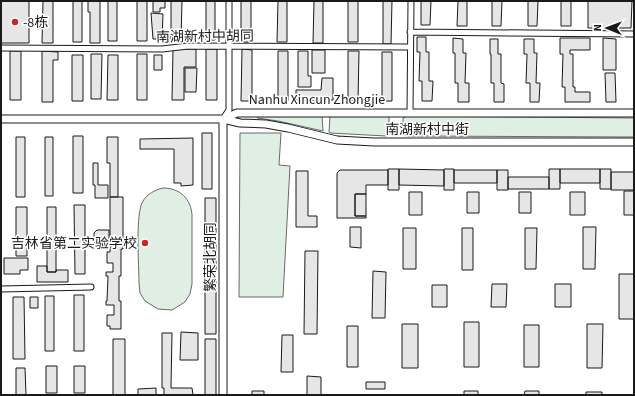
<svg xmlns="http://www.w3.org/2000/svg" width="635" height="396" font-family="'Source Sans 3','Noto Sans SC',sans-serif">
<rect width="100%" height="100%" fill="#fff"/>
<path fill="#e0efe3" stroke="#6a6a6a" d="M258,116H322L323,131L278,121L257,118Z
M330,116H388L389,117V135L386,136L330,133L329,132Z
M407,116L634,118V137L406,136L403,134V118Z
M240,133H281L279,165L290,166L283,297H239Z
M163,188C180,188 191,199 192,215V284L190,294L185,302L172,310L158,309L145,301L140,293L139,283C139,266 135,213 143,201C147,194 155,190 163,188Z"/>
<path fill="#e6e6e6" stroke="#1a1a1a" d="M1,1H29V43H1Z
M43,1H53V43H42Z
M73,1H82V42H73Z
M88,1H100V43H90V12H88Z
M108,1H117V41H108Z
M137,1H147V41H137Z
M153,1H165V8H160V12H153Z
M171,1H182L181,41H171Z
M206,1H215V40H206Z
M241,1H251V42H241Z
M278,1H287V42H277Z
M314,1H323V43H313Z
M348,1H358V42H348Z
M383,1H392L391,44H383Z
M421,1H431L430,25H421Z
M458,1H467V26H457Z
M492,1H502L501,26H492Z
M528,1H538L537,26H528Z
M561,1H571V26H561Z
M588,1H632L631,28H588Z
M151,13L163,14L162,39H153Z
M417,37H426V52H429V81H433L432,101H422V81H419L420,52H417Z
M453,38L463,39V53H466L465,83H469V102H458V83H455V53H453Z
M560,38H590V50H570V54H573V87H575V92H590V102H565V87H562L563,54H560Z
M603,38L616,39V70H603Z
M490,39H498V54H501V83L504,84V102H494V83H491V54H490Z
M524,39H534V53H537L536,83H540L539,102H530V83H526L527,54H524Z
M173,49H196V67H184V100H172Z
M206,49H217V100H206Z
M242,49L252,50V101H241Z
M312,50H325V73H312Z
M10,51H21V100H10Z
M42,51L58,52V60H53V102H42Z
M278,51H288V101H278Z
M298,51H308V76H311V87H298Z
M348,51H359L358,101H348Z
M382,52H392V101H382Z
M91,54H102L101,99H91Z
M137,54H147V100H137Z
M72,55H83V101H72Z
M108,55H118V100H107Z
M154,55H162V70H154Z
M185,68H197L196,92H185Z
M605,73H615L616,102H606Z
M322,78H333V100H296V90H321Z
M202,133H212V189H202Z
M73,136H83V193H73Z
M16,137H25V197H16Z
M45,137H53V196H45Z
M107,137H118V197H110V163H107Z
M193,138V185L181,186V183H174V149H140V139Z
M93,163H98V185H108V198H95V185H93Z
M388,169H399V190H388Z
M399,169L444,170V186L399,185Z
M444,169H454V190H444Z
M549,169H560V189H549Z
M560,169H600V183H560Z
M600,169H611V189H600Z
M340,170H388V185H366V194H355V216H366V218H337V173Z
M454,170H497V183H454Z
M497,170H508V190H497Z
M296,171H308V216H317V227H296Z
M611,172H634V190H611Z
M508,177H549V189H508Z
M624,191H634V215H624Z
M409,192H422V215H409Z
M467,192H479V213H467Z
M519,192H531V213H519Z
M570,192H585V215H570Z
M355,194H366V216H355Z
M110,197H123V249H121V276H119V301H121V329H110V326H107V315H114V305H106V301H107L108,276H106V272H113V263H107V252H110V247H113V241H110Z
M205,198H216V273H205Z
M74,205H85V274H75Z
M16,207H27V256H16Z
M47,207H56V272H47Z
M350,227H361V248L350,247Z
M583,227H596L595,269H583Z
M403,228H416V269H403Z
M462,228H473V270H462Z
M525,228H537L536,269H525Z
M97,230H109V245H97L94,242V233Z
M305,251H318L317,334H304Z
M4,258H28V270H20V274H4Z
M37,266H47V272H56V270H68V282H37Z
M373,271L386,272L385,318H372Z
M619,274H634V319H619Z
M205,278H216V334H205Z
M492,284H507L506,307H491Z
M555,284H571V307H555Z
M432,285H447V307H432Z
M74,295H84V351H74Z
M45,296H54V351H45Z
M13,297H24L25,359H13Z
M30,297H38V308H30Z
M464,322H479V367H464Z
M402,324H418V368H402Z
M587,324H603L602,368H587Z
M524,325H539V367H524Z
M347,326H358V367H347Z
M181,332L198,333V360H180Z
M162,333H172L171,388H192L193,395H164V388H162Z
M282,335H293V372H281Z
M113,339H125V395H113Z
M205,339H216V395H205Z
M46,366H57V393H46Z
M74,366H85V393H74Z
M16,368H25L26,395H16Z
M307,376L321,377V395H307Z
M366,382H385V389H366Z
M156,388V395H138V389Z
M252,391H264V395H252Z
M464,391H478V395H464Z
M525,391H539V395H524Z
M586,392H602V395H586Z"/>
<g fill="none" stroke-linecap="round" stroke-linejoin="round">
<defs>
<path id="minor" d="M410,32L634,34
M1,48L162,49L188,46L410,47
M410,112L411,1
M223,119L229,110V1
M1,289L91,287"/>
<path id="tertiary" d="M1,119H223L240,123L266,124L288,128L337,140L374,142H634
M223,119L237,113H634
M223,395V119"/>
</defs>
<use href="#minor" stroke="#1a1a1a" stroke-width="7"/>
<use href="#tertiary" stroke="#1a1a1a" stroke-width="9"/>
<use href="#minor" stroke="#fff" stroke-width="5"/>
<use href="#tertiary" stroke="#fff" stroke-width="7"/>
</g>
<g fill="#c62828" stroke="#fff" stroke-width="1.5">
<circle cx="15" cy="22" r="4"/>
<circle cx="145" cy="243" r="4"/>
</g>
<g text-anchor="middle" stroke-width="3" stroke-linejoin="round" paint-order="stroke">
<g font-size="14" fill="#1a1a1a" stroke="#fff" text-anchor="start">
<text x="23" y="27">-8栋</text>
<text x="137" y="248" text-anchor="end">吉林省第二实验学校</text>
</g>
<g font-size="14" fill="#1a1a1a" stroke="#fff">
<text transform="translate(205 36) rotate(-1)" y="5">南湖新村中胡同</text>
<text x="317" y="104">Nanhu Xincun Zhongjie</text>
<text x="427" y="134">南湖新村中街</text>
<text transform="translate(210 257) rotate(-90)" y="5">繁荣北胡同</text>
</g>
</g>
<rect width="635" height="396" fill="none" stroke="#1a1a1a" stroke-width="4"/>
<g transform="translate(607 28) rotate(271)" stroke="#ffffff" stroke-width="3" paint-order="stroke">
<path d="M0-3L7 15L0 10L-7 15Z" fill="#1a1a1a"/>
<text y="-6" font-size="11" font-weight="bold" text-anchor="middle" fill="#1a1a1a">N</text>
</g>
</svg>
